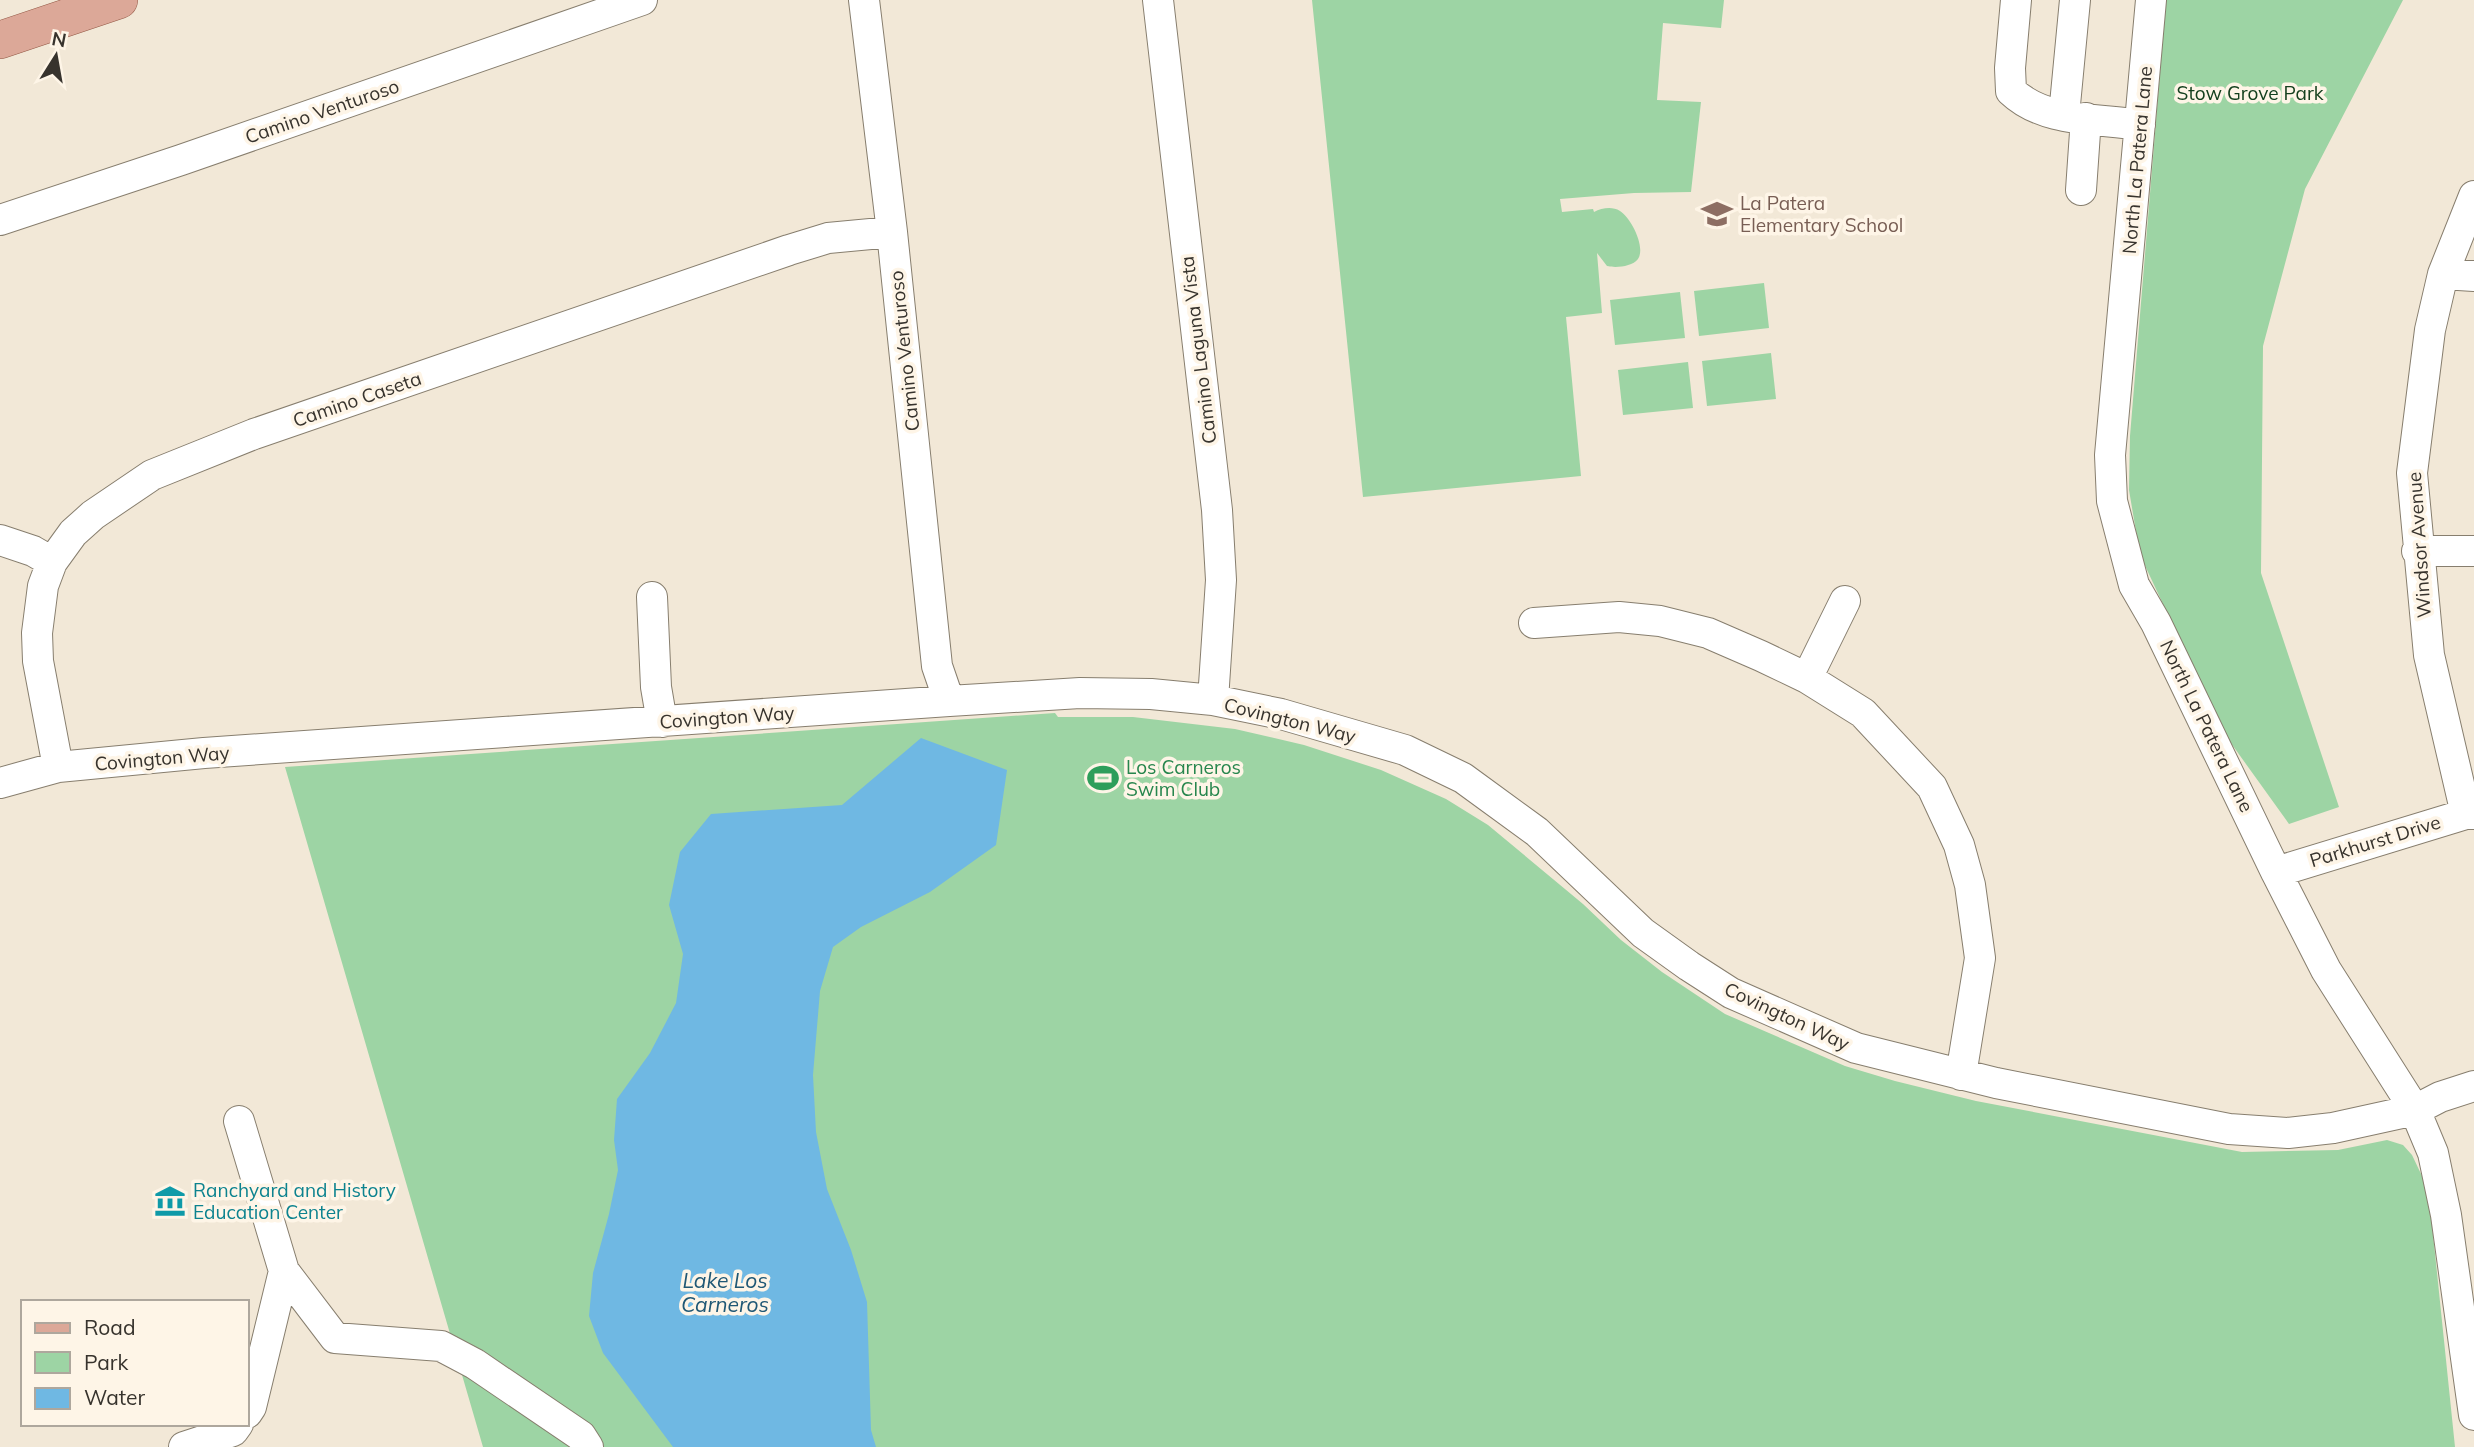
<svg xmlns="http://www.w3.org/2000/svg" width="2474" height="1447" font-family="Mulish,sans-serif">
<rect width="100%" height="100%" fill="#f2e8d7"/>
<path fill="#9dd4a4" d="M1312,0H1724L1721,28L1663,23L1657,100L1701,102L1691,192L1634,193L1560,199L1562,212L1593,209L1594,212C1602,208 1612,206 1620,211C1631,218 1646,247 1638,259C1632,267 1615,268 1607,266L1597,253L1602,313L1566,317L1581,476L1363,497Z
M2166,0H2403L2305,189L2263,346L2261,573L2339,807L2289,824L2223,732L2140,555L2129,490L2130,436Z
M1764,283L1769,328L1699,336L1694,291Z
M1680,292L1685,338L1615,345L1610,300Z
M1771,353L1776,399L1707,406L1702,361Z
M1688,362L1693,408L1623,415L1618,370Z
M1055,713L1058,717H1133L1235,729L1304,745L1381,770L1446,799L1488,825L1583,904L1621,940L1662,972L1725,1014L1845,1066L1895,1081L1976,1101L2242,1152L2338,1150L2387,1140L2403,1145L2412,1155L2422,1176L2430,1205L2455,1447H483L285,767Z"/>
<path fill="#6fb8e3" d="M921,738L1007,770L996,845L930,892L861,927L833,947L820,991L813,1075L816,1132L827,1189L851,1250L867,1302L871,1430L876,1447H673L603,1353L589,1316L593,1273L609,1214L618,1170L614,1140L617,1099L650,1053L676,1003L683,954L669,905L680,852L711,814L842,805Z"/>
<g fill="none" stroke-linecap="round" stroke-linejoin="round">
<defs>
<path id="minor" d="M864,0L892,232L937,666L949,701
M1158,0L1217,510L1221,580L1213,700
M2016,0L2010,68L2011,91C2045,123 2096,118 2140,125
M2151,0L2110,455L2112,501L2134,585L2156,623L2276,872L2326,970L2415,1110L2433,1153L2446,1215L2474,1415
M2064,115L2075,0
M2081,190L2086,118
M0,220L181,160L642,0
M2443,274L2474,276
M0,540L33,551L52,562
M2417,551H2474
M652,597L656,687L662,722
M1534,623L1619,617L1660,621L1708,633L1761,656L1807,678L1863,713L1932,787L1959,845L1970,885L1980,958L1961,1075
M1807,678L1845,601
M58,767L38,661L37,633L43,586L52,562L73,533L93,515L152,475L254,434L789,250L828,238L892,232
M0,783L58,767L204,753L949,701L1080,693L1151,694L1213,700L1281,714L1405,750L1463,778L1537,832L1643,933L1689,966L1731,993L1856,1048L1996,1083L2229,1129L2288,1133L2333,1128L2415,1110L2440,1097L2474,1086
M2466,814L2429,655L2412,473L2430,330L2443,274L2474,196
M2276,872L2466,814H2474
M239,1121L284,1271L335,1338L441,1346L475,1364L581,1436L588,1447
M247,1413L251,1407L284,1271
M184,1447L233,1431L238,1424"/>
<path id="major" d="M0,40L119,0"/>
</defs>
<use href="#minor" stroke="#877e6e" stroke-width="32"/>
<use href="#major" stroke="#935946" stroke-width="38"/>
<use href="#minor" stroke="#fff" stroke-width="30"/>
<use href="#major" stroke="#dca898" stroke-width="37"/>
</g>
<defs>
<symbol id="school-bare" viewBox="-9 -9 18 18"><path d="M0-5L7-2L0 1L-7-2ZM-4 1L0 2.5L4 1V4Q0 6-4 4Z" fill="#8d6e63" stroke="#fef5e7" stroke-width="2.5" paint-order="stroke"/></symbol>
<symbol id="stadium-bare" viewBox="-9 -9 18 18"><path d="M0-5a6.5 5 0 1 0 0 10a6.5 5 0 1 0 0-10ZM-3.5-1.8h7v3.6h-7Z" fill="#2e9e5b" stroke="#fef5e7" stroke-width="2.5" paint-order="stroke"/></symbol>
<symbol id="museum-bare" viewBox="-9 -9 18 18"><path d="M0-6L6-3V-2H-6V-3ZM-5-1h2V3h-2ZM-1-1h2V3h-2ZM3-1h2V3H3ZM-6 4H6V6H-6Z" fill="#0f9aa8" stroke="#fef5e7" stroke-width="2.5" paint-order="stroke"/></symbol>
</defs>
<g fill-rule="evenodd">
<use href="#school-bare" x="1695" y="192" width="44" height="44"/>
<use href="#stadium-bare" x="1081" y="756" width="44" height="44"/>
<use href="#museum-bare" x="148" y="1179" width="44" height="44"/>
</g>
<g text-anchor="middle" stroke-width="7" stroke-linejoin="round" paint-order="stroke">
<g font-size="19" fill="#14401e" stroke="#fef5e7">
<text x="2250" y="100">Stow Grove Park</text>
</g>
<g font-size="19" fill="#37332d" stroke="#fef5e7">
<text transform="translate(322 111) rotate(-19)" y="7">Camino Venturoso</text>
<text transform="translate(2137 160) rotate(-85)" y="7">North La Patera Lane</text>
<text transform="translate(1198 350) rotate(-97)" y="7">Camino Laguna Vista</text>
<text transform="translate(904 351) rotate(-96)" y="7">Camino Venturoso</text>
<text transform="translate(357 399) rotate(-19)" y="7">Camino Caseta</text>
<text transform="translate(2419 545) rotate(-94)" y="7">Windsor Avenue</text>
<text transform="translate(727 717) rotate(-4)" y="7">Covington Way</text>
<text transform="translate(1290 720) rotate(14)" y="7">Covington Way</text>
<text transform="translate(2207 726) rotate(64)" y="7">North La Patera Lane</text>
<text transform="translate(162 758) rotate(-5)" y="7">Covington Way</text>
<text transform="translate(2375 841) rotate(-17)" y="7">Parkhurst Drive</text>
<text transform="translate(1787 1016) rotate(25)" y="7">Covington Way</text>
</g>
<g font-size="19" fill="#785e54" stroke="#fef5e7" text-anchor="start">
<text x="1740" y="210">La Patera<tspan x="1740" dy="22">Elementary School</tspan></text>
</g>
<g font-size="19" fill="#27864d" stroke="#fef5e7" text-anchor="start">
<text x="1126" y="774">Los Carneros<tspan x="1126" dy="22">Swim Club</tspan></text>
</g>
<g font-size="19" fill="#0d838f" stroke="#fef5e7" text-anchor="start">
<text x="193" y="1197">Ranchyard and History<tspan x="193" dy="22">Education Center</tspan></text>
</g>
<g font-size="21" font-style="italic" fill="#205875" stroke="#fef5e7">
<text x="725" y="1288">Lake Los<tspan x="725" dy="24">Carneros</tspan></text>
</g>
</g>
<rect x="21" y="1300" width="228" height="126" fill="#fef5e7" stroke="#aea79d" stroke-width="2"/>
<rect x="35" y="1323" width="35" height="10" fill="#dca898" stroke="#aea79d" stroke-width="2"/>
<text x="84" y="1335" font-size="21" fill="#37332d">Road</text>
<rect x="35" y="1352" width="35" height="21" fill="#9dd4a4" stroke="#aea79d" stroke-width="2"/>
<text x="84" y="1370" font-size="21" fill="#37332d">Park</text>
<rect x="35" y="1388" width="35" height="21" fill="#6fb8e3" stroke="#aea79d" stroke-width="2"/>
<text x="84" y="1405" font-size="21" fill="#37332d">Water</text>
<g transform="translate(56 56) rotate(11)" stroke="#fef5e7" stroke-width="5" paint-order="stroke">
<path d="M0-5L12 26L0 18L-12 26Z" fill="#37332d"/>
<text y="-10" font-size="19" font-weight="bold" text-anchor="middle" fill="#37332d">N</text>
</g>
</svg>
